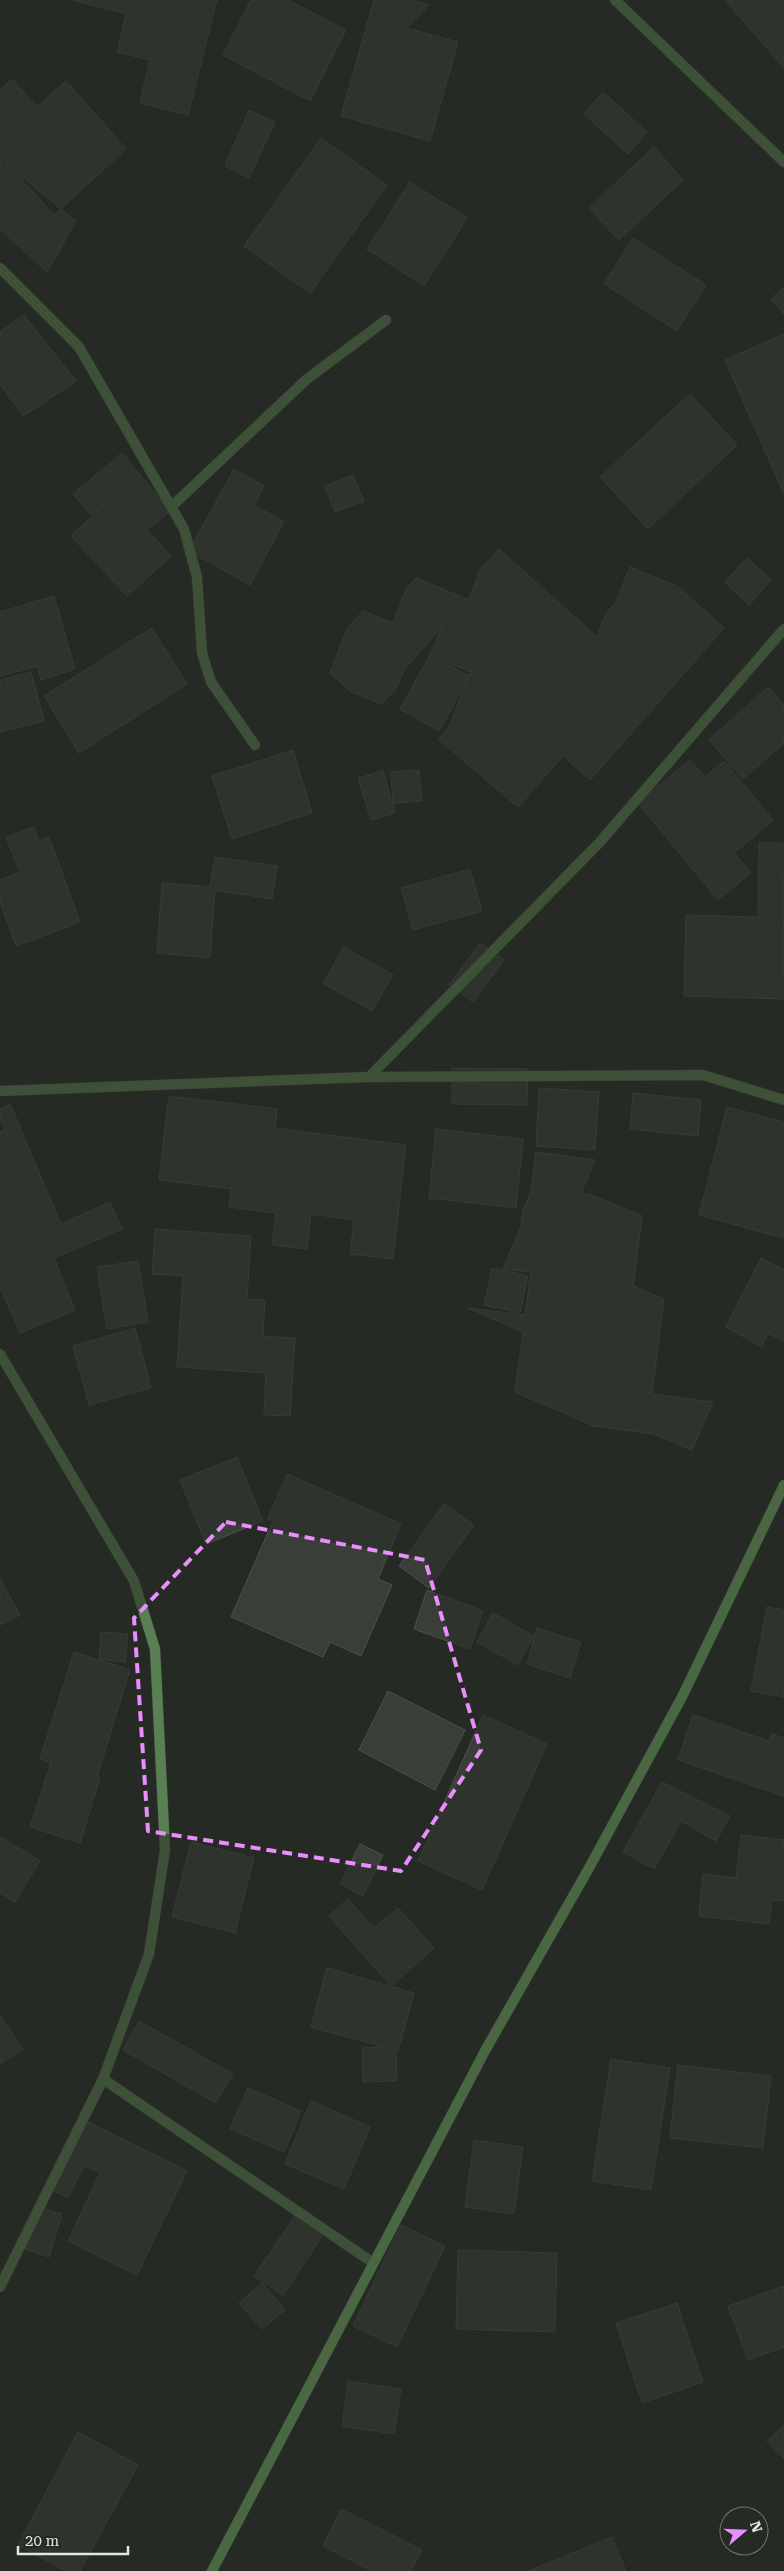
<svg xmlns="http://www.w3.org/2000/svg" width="784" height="2571" font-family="'Roboto Serif',serif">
<rect width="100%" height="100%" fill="#262a25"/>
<path fill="#393e38" stroke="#4c514b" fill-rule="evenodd" d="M72,0H217L188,115L140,103L150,60L117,52L126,14Z
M251,0H288L346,30L310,101L223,55Z
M374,0H412L429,5L407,28L458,42L430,141L341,116Z
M725,0H784V68Z
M12,79L37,107L66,81L126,149L54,215L0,156V90Z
M603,92L647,132L628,154L584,114Z
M249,110L275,122L249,178L225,166Z
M321,138L387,185L310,293L244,246Z
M654,147L683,180L619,240L589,208Z
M0,159L76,221L47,272L0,229Z
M410,182L467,218L424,286L367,249Z
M633,238L706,285L677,331L604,284Z
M784,287V314L771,299Z
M24,315L76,381L23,416L0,384V332Z
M784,334V494L725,360Z
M690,394L737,445L648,529L600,477Z
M122,453L170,511L147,530L117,494L91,515L73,494Z
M234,469L264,486L254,505L284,522L250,585L189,551Z
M353,475L364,501L335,512L325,486Z
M115,495L171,556L127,596L71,536Z
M499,549L597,637L606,614L616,602L630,567L677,586L724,628L590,780L563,756L518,807L438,739L448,729L468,678L439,731L400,709L430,655L443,625L404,670L397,687L382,704L350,691L330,673L347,629L363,611L393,623L407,588L416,578L469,600L480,570ZM435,657L467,670L470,672L469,676Z
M747,558L771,580L749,605L725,582Z
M54,596L75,669L41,680L37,666L0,676V612Z
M152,628L187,684L79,753L44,696Z
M31,672L44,721L0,732V680Z
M768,687L784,705V743L743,779L709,740Z
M293,750L312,813L232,839L212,776Z
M690,760L705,777L724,761L773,820L734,853L751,873L718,900L638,803Z
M419,770L422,801L393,803L391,772Z
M383,771L395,813L371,820L358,778Z
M34,827L39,841L49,837L80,922L16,946L0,902V880L20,872L6,837Z
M759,843H783L784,999L684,996L686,915L758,917Z
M215,857L277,866L272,899L215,890L210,958L157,953L162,883L210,887Z
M470,869L482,911L413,930L401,888Z
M480,943L504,960L473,1002L449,985Z
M344,947L393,975L372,1011L323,983Z
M452,1068L528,1069L527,1105L452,1104Z
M539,1088L599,1092L595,1150L536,1146Z
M633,1093L701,1100L698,1136L630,1129Z
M169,1096L277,1109L275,1128L406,1145L393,1259L350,1254L354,1220L311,1214L307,1249L272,1245L276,1213L229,1207L231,1189L159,1180Z
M10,1104L61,1224L110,1202L122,1229L54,1258L75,1310L20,1333L0,1287V1132L5,1130L0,1118V1109Z
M727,1107L784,1122V1238L699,1215Z
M436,1129L523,1139L516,1208L429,1198Z
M536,1152L595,1160L581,1193L594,1196L642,1216L633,1286L664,1299L652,1394L713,1402L692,1450L653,1434L594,1426L515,1392L523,1332L468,1308L525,1315L531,1272L503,1269L520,1229L523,1211L531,1191Z
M155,1229L251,1236L247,1299L265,1300L263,1336L295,1338L290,1416L264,1415L266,1373L177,1367L183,1276L152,1274Z
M761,1258L784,1270V1342L768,1333L762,1347L726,1327Z
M138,1261L148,1322L107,1329L97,1267Z
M492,1268L528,1276L520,1313L484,1305Z
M135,1328L151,1388L89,1405L73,1346Z
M237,1457L263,1521L206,1544L180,1480Z
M287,1474L401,1524L378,1579L392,1585L361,1656L330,1642L323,1657L231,1617L273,1521L268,1519Z
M444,1504L474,1525L429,1588L399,1566Z
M0,1578L20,1615L0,1625Z
M427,1590L483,1611L470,1649L414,1629Z
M767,1607L784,1610V1697L751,1691Z
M493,1613L534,1636L518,1665L477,1642Z
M537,1628L581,1642L570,1678L527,1664Z
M101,1632L128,1634L125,1662L99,1659Z
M74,1652L130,1670L97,1777L100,1778L80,1843L30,1827L51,1763L40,1759Z
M388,1691L465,1730L435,1790L359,1750Z
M483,1715L547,1744L482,1890L418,1861Z
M693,1715L769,1741L772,1734L784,1738V1796L678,1760Z
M662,1782L730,1816L716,1841L681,1821L654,1869L623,1852Z
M741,1835L784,1840V1901L772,1900L769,1924L699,1916L703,1874L736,1878Z
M0,1837L40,1861L15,1902L0,1893Z
M191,1842L254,1858L235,1933L172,1917Z
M360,1844L383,1855L363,1896L340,1884Z
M348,1899L374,1928L398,1908L434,1948L391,1986L329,1916Z
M327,1968L414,1993L398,2051L396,2050L397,2081L363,2082L362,2048L384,2047L311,2027Z
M0,2015L23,2049L0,2064Z
M139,2021L233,2074L216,2103L123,2050Z
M611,2059L670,2068L651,2190L592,2181Z
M678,2065L771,2076L763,2148L670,2138Z
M248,2088L301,2111L284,2152L230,2129Z
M311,2101L370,2127L344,2189L285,2164Z
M84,2120L187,2171L137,2275L68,2241L100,2173L84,2165L68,2198L50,2189Z
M474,2140L523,2147L514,2214L465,2207Z
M34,2206L62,2214L49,2257L21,2248Z
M294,2217L322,2236L283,2295L254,2276Z
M401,2225L445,2246L397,2347L353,2326Z
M458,2250L557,2253L555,2332L456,2329Z
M262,2283L285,2310L262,2329L239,2303Z
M784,2286V2347L748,2360L728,2306Z
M677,2303L703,2382L642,2403L616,2323Z
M348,2381L401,2389L394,2434L342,2426Z
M784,2425V2459L767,2441Z
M78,2432L138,2465L80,2571H66L18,2545Z
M341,2509L422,2550L411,2571H372L323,2546Z
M612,2537L626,2571H528Z"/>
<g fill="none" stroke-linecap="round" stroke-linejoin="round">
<defs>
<path id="street" d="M615,0L784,162
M0,268L79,347L184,529L197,577L202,653L211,682L255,745
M171,507L307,379L386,320
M369,1077L599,843L784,629
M0,1091L369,1077L703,1075L784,1100
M0,1354L134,1581L155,1649L165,1850L149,1954L103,2079L0,2287
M103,2079L372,2262"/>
<path id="secondary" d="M212,2571L486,2049L589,1868L683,1695L784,1485"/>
</defs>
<use href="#street" stroke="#444843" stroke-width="11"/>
<use href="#secondary" stroke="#444843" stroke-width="11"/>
<use href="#street" stroke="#598052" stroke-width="10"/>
<use href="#secondary" stroke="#73b166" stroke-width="10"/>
</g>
<path d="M0 0H784V2571H0ZM226,1522L425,1560L481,1750L401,1871L148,1831L134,1618Z" fill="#262a25" fill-opacity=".55" fill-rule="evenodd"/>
<path fill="none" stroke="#ea8dfd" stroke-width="4" stroke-dasharray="10 6" stroke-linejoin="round" d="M226,1522L425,1560L481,1750L401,1871L148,1831L134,1618Z"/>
<g transform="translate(744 2531) rotate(71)"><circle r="24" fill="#262a25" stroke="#727571"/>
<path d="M0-4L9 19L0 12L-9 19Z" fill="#ea8dfd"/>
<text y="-8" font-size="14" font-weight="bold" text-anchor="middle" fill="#e3e6e2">N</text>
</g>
<path d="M18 2546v8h110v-8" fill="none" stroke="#e3e6e2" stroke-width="2.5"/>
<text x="25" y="2546" font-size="15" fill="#e3e6e2" stroke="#262a25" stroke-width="4" paint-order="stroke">20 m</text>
</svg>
